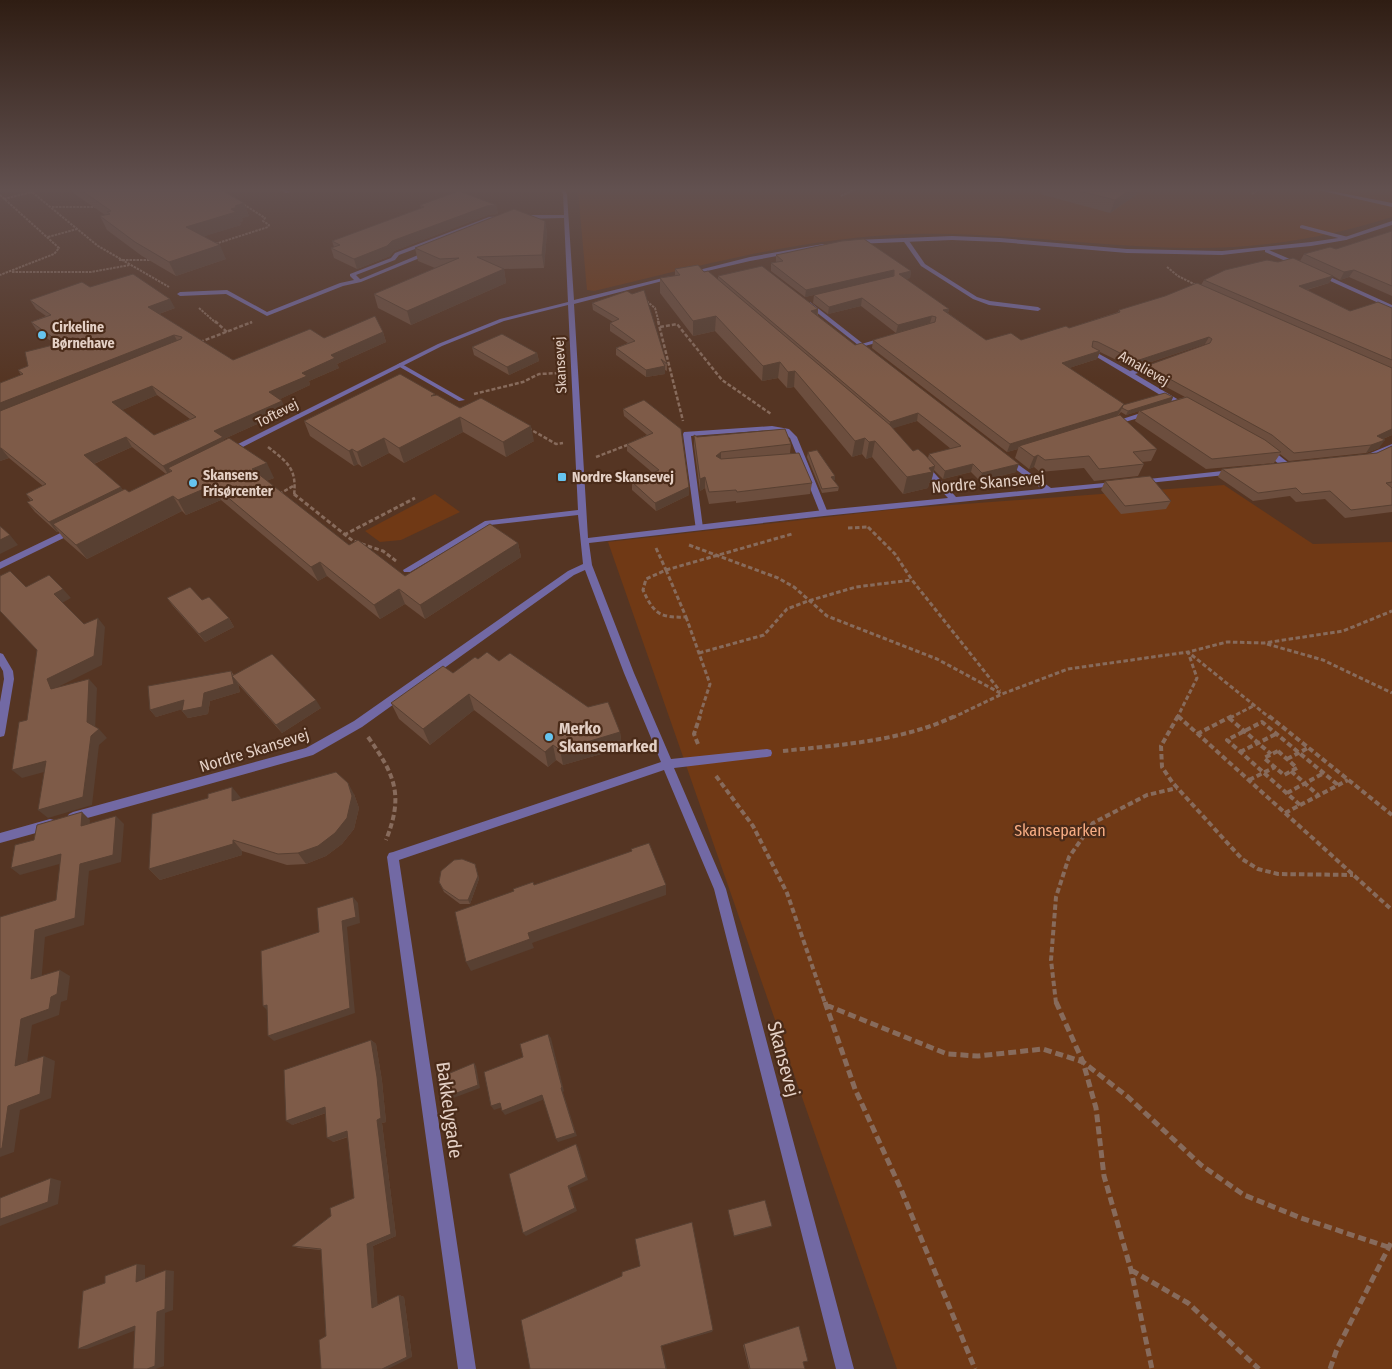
<svg xmlns="http://www.w3.org/2000/svg" width="1392" height="1369" font-family="'Fira Sans Condensed',sans-serif">
<rect width="100%" height="100%" fill="#553523"/>
<path fill="#703915" d="M580,188H1392V217C1327,238 1257,249 1188,248C1096,247 1005,232 913,234C804,237 699,266 594,291L587,290L578,191Z
M1224,485L1313,544L1392,542V1369H897L608,542L897,509Z
M435,494L460,512L401,540L380,542L365,531Z"/>
<g fill="none" stroke-linecap="round" stroke-linejoin="round">
<path stroke="#876b5c" stroke-width="2" stroke-dasharray="2.5 1" stroke-linecap="butt" d="M27,188L98,246L169,287
M1252,194L1261,188
M0,195L59,248L54,254L0,275
M841,196L858,188
M4,199L32,192
M52,207H97
M48,237L77,229
M212,245L268,227L269,225L263,221L265,218L243,204
M119,260H151
M1167,267L1178,276L1196,285
M12,272H91L130,265
M644,299L655,308L659,323
M199,308L216,323
M250,323L252,322"/>
<path stroke="#876b5c" stroke-width="2.5" stroke-dasharray="4 2" stroke-linecap="butt" d="M215,321L227,332
M658,321L683,421
M660,327L677,324L722,380L771,414
M200,342L252,322
M474,394L523,382L539,374L560,373
M528,428L556,444L563,443
M268,447C288,463 297,468 294,496
M596,457L630,444
M279,494L295,485"/>
<path stroke="#876b5c" stroke-width="3" stroke-dasharray="4.5 2.5" stroke-linecap="butt" d="M294,494L353,541L383,551L396,561
M868,527L895,554L912,580L1000,691
M848,528L868,527
M344,535L415,498
M689,545L778,578L794,587L827,616L937,659L1002,694
M656,548L666,570
M666,570L686,617C660,618 654,614 643,590L646,579Z
M666,570L792,534
M686,617L710,684L699,718
M1267,644L1323,660L1392,693
M699,653L764,635L787,609L808,601L856,587L912,580
M952,718L1002,694L1068,669L1188,652L1270,718
M1177,718L1178,716
M1180,718L1178,716L1197,678L1188,652L1227,642L1264,643L1343,631L1392,611
M1230,718L1255,705"/>
<path stroke="#876b5c" stroke-width="4" stroke-dasharray="5.5 3" stroke-linecap="butt" d="M1178,716L1392,910
M1178,716L1161,746L1162,767L1172,782L1242,859L1258,869L1278,874L1353,875
M1269,716L1392,815
M1229,718L1271,754
M1197,734L1232,716
M368,737C395,775 404,795 386,840
M698,744L694,734L700,716
M783,751C839,745 903,741 955,716
M1278,751L1297,768L1284,775L1264,758Z
M1240,752L1276,734
M1287,759L1308,748
M1291,771L1318,795
M716,776L753,826L787,893L825,1003
M1249,780L1275,767
M1287,793L1324,773
M1300,805L1227,740L1262,722L1338,785
M1285,813L1348,780
M1056,1003L1051,960L1056,897L1069,857L1093,823L1147,795L1177,788"/>
<path stroke="#876b5c" stroke-width="5" stroke-dasharray="8 4" stroke-linecap="butt" d="M825,1002L855,1089L900,1187L975,1369
M1056,1002L1083,1062L1096,1108L1104,1176L1131,1270L1152,1369
M826,1005L947,1054L978,1056L1043,1049L1083,1062L1128,1097L1201,1165L1244,1195L1301,1218L1388,1247
M1131,1270L1188,1303L1259,1369
M1330,1369L1337,1349L1392,1241"/>
<path fill="#7269a4" fill-rule="evenodd" d="M505,216L508,218L507,219L492,220L399,255L395,260L356,275L361,280V282L343,286L267,316L226,294L180,296L177,294L180,292L227,290L267,312L340,283L354,280L350,276V274L391,258L395,253L489,217Z
M1302,225L1348,237L1349,238L1346,240L1300,228V226Z
M903,238H907L925,264L977,297L990,301L1038,307L1041,309L1038,311L989,305L973,299L921,266L902,239Z
M885,337L888,339L887,340L861,347L858,345Z
M400,363L463,399L465,400L459,401L398,366L397,365Z
M772,426L789,429L797,437L828,513L827,515H821L820,513L790,438L784,433L772,430L691,436L703,528L702,530H696L683,434L684,432Z"/>
<path fill="#7269a4" fill-rule="evenodd" d="M276,188H281L290,192L286,193Z
M560,188H564L567,194L574,300L671,276L674,278L574,304L588,538L824,510L948,498L922,470L921,468L925,466H928L956,497L1042,489L1006,462V458H1009L1051,488L1115,482L1119,484L1115,486L824,516L589,543L592,565L634,673L671,759L767,749L771,750L772,753L771,756L767,757L674,768L726,889L854,1369H836L714,889L664,770L399,860L476,1369H458L387,857L389,853L393,852L661,762L624,673L585,570L574,575L362,727L313,755L73,822L69,820L67,817L69,814L73,812L306,748L354,721L568,571L583,564L578,515L490,525L410,572H404L403,570L485,521L578,510L568,305L504,321L442,346L231,453H228L224,451L438,344L500,319L568,302L564,218L522,219L519,217L522,215H564L563,194Z
M1309,188H1316L1392,203V207Z
M1392,221V225L1346,240L1311,246L1269,250L1299,263V265L1297,266L1265,252V250L1222,255L1127,253L1000,242L952,240L855,244L852,242L855,240L952,236L1000,238L1127,249L1222,251L1311,242L1345,237Z
M823,244L825,245V247L750,261L690,275L687,273L750,257Z
M430,250L433,252L432,253L361,282L356,281Z
M1319,272L1392,305V309L1317,275V273Z
M806,302H810L871,350V352H867L806,304Z
M1092,350L1130,371L1154,364H1158V366L1135,374L1189,406L1182,408L1090,353L1089,352Z
M1150,410H1153V414L1114,425L1110,423Z
M1392,444V449L1368,459H1365L1361,457Z
M1265,449H1271L1290,464V468H1284L1265,453Z
M1232,470L1236,472L1235,474L1139,484L1135,482L1139,480Z
M73,527L77,530L76,532L0,569V562Z
M0,653L3,654L13,671L14,679L5,733L4,736L0,737V702L4,679L3,671L0,666Z
M50,819L54,820L56,824L54,828L0,843V833Z"/>
</g>
<path fill="#6c4e3e" fill-rule="evenodd" d="M70,188H218L244,203L249,216L242,218L243,221L240,222L241,225L204,236L226,259L176,276L142,256L107,230L100,216L105,215L72,192Z
M1042,188H1146L1110,213L1040,194Z
M420,205H496L498,214L488,215L394,251L390,256L357,269L334,258L331,248L334,247L332,241L421,208Z
M545,221L547,233L544,268L504,269L506,283L411,325L378,308L374,294L435,268L418,261L415,248Z
M1392,231V296L1349,277L1340,280L1333,276L1329,283L1307,290L1350,311L1392,308V435L1383,439L1379,448L1366,453L1289,461L1280,454L1274,463L1206,469L1135,421L1139,411L1126,415L1121,412L1117,417L1157,449L1151,461L1142,462L1144,464L1138,476L1094,481L1084,468L1040,472L1034,467L1029,469L1015,458L1018,449L1007,452L872,348L873,340L931,323L896,333L861,306L828,314L813,303L814,295L827,292L805,297L771,271V263L776,262V255L911,271L910,278L906,279L949,309L948,313L986,340H1021L1069,328L1118,312L1119,310L1201,285L1204,280L1278,262L1300,261L1304,254L1336,249ZM1205,344V345L1146,366L1142,374L1185,397L1171,401L1173,397L1123,405L1069,368L1097,359L1100,352L1133,368Z
M675,269L704,272L718,280V276L818,309V316L1016,472L980,481L971,472L943,479L934,470L931,482L929,483L928,488L903,494L872,457L866,459L862,454L852,457L794,387L787,388L778,378L762,381L715,331L693,336L660,293V278L675,276ZM917,421L951,449L929,454L928,458L913,451L892,428Z
M90,287L175,308L159,314L233,360L324,338L383,332L386,342L337,364L339,368L309,381L310,385L280,399L286,411L224,439V440L274,478L266,481L349,545L405,576L518,543L521,557L425,619L405,604L380,619L327,576L318,581L221,500L186,515L182,511L87,559L64,539L58,531L57,532L35,512L27,502L31,501L26,494L43,486L9,458L0,461V383L21,375L18,370L28,366L55,344L37,331L31,322L46,316L36,309L30,300ZM157,395L190,419L154,435L122,410ZM132,447L166,474L129,492L123,490L94,464Z
M627,291L667,364V371L665,370V374L646,377L616,355V348L628,343L610,331V323L613,322L593,310L592,303Z
M472,347L537,353L539,361L509,375L474,355Z
M435,394V395L460,408L534,441L506,457L463,432L404,463L389,453L362,467L358,464L354,466L310,436L304,421Z
M644,400L689,487V495L656,511L632,490V482L653,473L627,451V444L647,435L624,416L623,409Z
M694,435L697,437L791,444L790,453L812,483L810,494L736,503V501L709,504L705,488L700,491L694,446Z
M1392,446V512L1345,518L1325,499L1296,502L1290,496L1253,501L1218,477L1222,469L1377,453Z
M808,452L835,476V480H833L839,487L838,491L822,493L807,457Z
M1105,481L1171,501L1166,509L1121,514L1101,490Z
M167,598L202,600L229,618L234,627L205,642L173,606Z
M478,659L499,661L620,732L622,748L563,765L556,760L548,767L474,710L430,745L399,719L391,703L453,673Z
M231,671L234,675L321,708L282,733L238,684L240,692L210,701L208,714L188,718L182,711V709L156,717L150,710Z
M354,794L359,808L354,829L342,844L326,856L306,864L287,865L242,851V855L160,880L149,869L241,799Z
M475,864L479,879L470,904H460L444,892L439,882Z
M371,1040L376,1044L382,1081L386,1122L382,1123L396,1236L373,1246L377,1305L399,1295L404,1297L412,1357L326,1336L321,1250L299,1248L292,1246L354,1198L348,1137L333,1142L326,1113L292,1125Z
M799,1326L803,1362L805,1369H749L743,1345Z"/>
<path fill="#584032" d="M1133,188H1146L1110,213L1115,200Z
M244,203L249,216L242,218L243,221L240,222L241,225L192,240L186,227L231,209L235,206Z
M496,205L498,214L488,215L394,251L390,256L357,269L354,259L392,241L487,206Z
M545,221L547,233L544,268L542,255Z
M220,245L226,259L176,276L169,262Z
M504,269L506,283L411,325L407,311Z
M894,270L893,278L805,297L806,290Z
M1354,270L1349,277L1340,280L1344,272Z
M911,271L910,278L897,281L899,274Z
M1333,276L1329,283L1295,293L1299,286Z
M862,298L861,306L828,314L829,307Z
M170,299L175,308L153,316L148,307Z
M818,309L817,317L811,311Z
M949,309L947,316L943,310Z
M716,316L715,331L693,336V321Z
M932,316L930,323L896,333L898,325Z
M383,332L386,342L337,364L339,368L309,381L310,385L274,402L269,392L331,355Z
M174,335L179,344L0,416V403Z
M1209,337L1205,344L1133,368L1136,361Z
M1100,351L1097,359L1060,371L1062,363Z
M537,353L539,361L509,375L507,367Z
M780,362L778,378L762,381L763,366Z
M665,366V374L646,377V370Z
M795,371L794,387L787,388L788,372Z
M152,386L157,395L118,412L112,402Z
M1173,397L1171,402L1126,415L1128,411Z
M282,401L286,411L224,439L228,447L172,471L168,468L172,474L169,476L163,466L214,431Z
M1124,404L1120,412L1115,419L1019,446L1018,449L1007,452L1010,444Z
M918,413L917,421L888,430L890,422Z
M460,417L463,432L404,463L399,448Z
M531,426L534,441L506,457L503,442Z
M1392,429V435L1371,444L1377,436Z
M126,437L132,447L91,465L84,455Z
M384,438L389,453L362,467L357,452Z
M865,438L862,454L852,457L855,441Z
M1385,440L1379,448L1366,453L1371,445Z
M875,441L872,457L866,459L869,442Z
M0,448H1L9,458L0,461Z
M352,449L358,464L354,466L349,451Z
M721,452V463L716,456Z
M1038,455L1034,467L1029,469L1034,457Z
M267,463L274,478L259,484L252,469Z
M973,464L971,472L943,479L945,471Z
M1019,464L1016,472L980,481L982,473Z
M935,466L931,482L929,483L928,488L903,494L907,477L929,468Z
M835,476V480L830,481L831,477Z
M705,477V488L700,491V479Z
M213,485L221,500L186,515L178,500Z
M121,487L127,497L53,524L58,531L57,532L49,522Z
M689,487V495L656,511L655,503Z
M173,496L182,511L87,559L76,545Z
M10,535L18,545L0,554V540Z
M518,543L521,557L425,619L420,605Z
M320,562L327,576L318,581L311,567Z
M63,589L71,598L62,603L54,594Z
M399,589L405,604L380,619L374,605Z
M98,618L105,627L102,665L56,688L51,689L47,679Z
M229,618L234,627L205,642L199,634Z
M233,676L238,684L240,692L210,701L208,714L188,718L182,711L204,693Z
M89,679L97,688L95,731L87,722Z
M469,694L474,710L430,745L423,729Z
M184,700L190,707L156,717L150,710Z
M316,700L321,708L282,733L276,725Z
M99,729L107,738L99,745L92,805L48,818L38,810L91,736Z
M620,732L622,748L563,765L560,750Z
M553,745L556,760L548,767L545,752Z
M46,761L55,769L22,778L12,770Z
M348,783L354,794L359,808L354,829L342,844L326,856L306,864L298,853Z
M232,787L241,798L232,801Z
M82,812L90,820L89,834L81,826Z
M116,816L124,824L121,862L89,871L84,925L45,937L41,985L31,979L35,930L80,864Z
M233,840L242,851V855L160,880L149,869Z
M61,854L70,861L20,875L11,868Z
M475,864L479,879L470,904L468,900Z
M666,885V895L532,943L534,948L471,971L466,962L528,933Z
M353,897L358,903L360,923L347,927L355,1013L274,1041L268,1036L342,921Z
M60,970L70,976L67,1000L61,1002L59,1015L32,1025L26,1071L15,1066L21,1019L51,997Z
M267,1005L269,1012L263,1006Z
M548,1034L551,1038L564,1091L563,1092L577,1136L558,1142L556,1139L561,1088Z
M371,1040L376,1044L382,1081L386,1122L382,1123L396,1236L373,1246L378,1309L372,1308L367,1244L377,1120Z
M44,1056L55,1061L51,1098L20,1110L14,1152L0,1157V1149L8,1106Z
M474,1063L476,1066L480,1088L448,1100L446,1097Z
M542,1095L545,1099L505,1115L502,1111Z
M500,1103L503,1107L494,1110L491,1106Z
M325,1107L331,1111L292,1125L286,1121Z
M347,1131L352,1135L333,1142L327,1138Z
M576,1144L578,1147L588,1180L570,1188L577,1211L526,1236L523,1233L568,1186Z
M51,1178L61,1181L58,1204L0,1226V1219Z
M772,1226L771,1227L734,1237V1236Z
M137,1264L145,1265V1283L136,1282Z
M166,1270L174,1271L173,1310L165,1313L164,1366L156,1369H147L157,1312Z
M399,1295L404,1297L412,1357L388,1369H382Z
M135,1326L144,1327L87,1349H78Z
M713,1330L712,1332L662,1346L667,1369H666L661,1346Z"/>
<path fill="#7e5b48" stroke="#584032" fill-rule="evenodd" d="M78,188H218L244,203L235,206L238,207L231,209L236,212L186,227L220,245L169,262L135,242L100,216L110,214L107,212L111,211Z
M1068,188H1133L1115,200Z
M459,191L496,205L487,206L392,241L387,246L354,259L331,248L340,245L332,241L424,207L420,205Z
M514,209L545,221L542,255L477,257L504,269L407,311L374,294L459,258L440,259L415,248Z
M1392,231V286L1354,270L1344,272L1304,254L1330,247L1336,249Z
M864,239L911,271L899,274L949,309L943,310L986,340L1011,333L1021,340L1066,326L1069,328L1120,312L1119,310L1165,296L1197,283L1392,368V429L1377,436L1385,440L1371,445L1294,453L1272,435L1146,366L1210,343L1212,339L1209,337L1136,361L1098,342L1093,341L1092,347L1100,351L1062,363L1124,404L1118,411L1010,444L873,340L935,322L936,317L932,316L898,325L862,298L829,307L814,295L894,276V270L806,290L771,263L783,261L776,255L842,241Z
M1293,258L1333,276L1299,286L1350,311L1378,302L1392,308V360L1204,280L1225,270L1267,260L1278,262Z
M698,265L704,272L708,271L890,425L913,451L918,449L925,455L935,466L929,468L932,472L907,477L875,441L869,442L865,438L855,441L795,371L788,372L780,362L763,366L716,316L693,321L660,278L680,275L675,269Z
M762,266L818,309L811,311L855,345L862,343L1019,464L982,473L973,464L945,471L929,454L961,446L918,413L890,422L718,276Z
M133,274L170,299L148,307L233,360L310,329L324,338L375,316L383,332L331,355L335,358L302,373L307,376L269,392L282,401L214,431L223,437L163,466L126,437L84,455L121,487L49,522L27,502L33,500L26,494L46,484L1,448H0V411L181,339L182,337L174,335L0,403V383L23,374L18,370L28,366L25,352L61,343L31,322L51,315L30,300L82,282L90,287ZM152,386L196,417L154,435L112,402Z
M644,290L667,364L661,359L665,366L646,370L616,348L635,341L610,323L619,319L592,303L627,291L632,294Z
M502,334L537,353L507,367L472,347Z
M400,374L435,394L431,396L437,395L460,408L481,398L531,426L503,442L460,417L399,448L384,438L357,452L352,449L349,451L304,421Z
M1165,393L1173,397L1128,411L1122,408L1123,405Z
M1187,397L1265,440L1281,452L1212,459L1140,411Z
M644,400L681,429L689,487L655,503L632,482L659,470L627,444L653,433L623,409Z
M1120,415L1157,449L1133,452L1144,464L1099,469L1089,456L1045,460L1038,455L1034,457L1019,446Z
M785,429L791,444L721,452L716,456L721,459L799,453L812,483L737,492L736,490L709,492L705,477L700,479L694,435L697,437Z
M229,438L267,463L252,469L349,545L358,540L405,576L490,524L518,543L420,605L399,589L374,605L320,562L311,567L213,485L178,500L173,496L76,545L53,524L125,489L129,492L172,471L168,468Z
M1392,446V482L1386,483L1392,488V505L1351,510L1330,491L1302,494L1296,488L1258,493L1222,469L1377,453Z
M817,450L835,476L831,477L839,487L822,489L808,452Z
M1150,476L1171,501L1125,506L1105,481Z
M0,526L10,535L0,540Z
M10,571L26,587L49,575L63,589L54,594L84,624L98,618L94,656L47,679L51,689L89,679L87,722L99,729L91,736L83,797L38,810L46,761L12,770L19,722L27,720L37,650L0,611V576Z
M190,587L202,600L209,597L229,618L199,634L167,598Z
M487,652L499,661L510,653L588,707L608,702L620,732L560,750L553,745L545,752L469,694L423,729L391,703L443,666L453,673L475,657L478,659Z
M272,654L316,700L276,725L232,676Z
M231,671L234,684L204,693L202,707L182,711L184,700L150,710L148,686Z
M336,772L348,783L352,796L347,818L335,833L318,846L298,853L278,854L233,840V844L149,869L152,814L208,798V794L232,787V801Z
M82,812L81,826L116,816L113,855L80,864L75,918L35,930L31,979L60,970L57,994L51,997L49,1009L21,1019L15,1066L44,1056L40,1094L8,1106L2,1148L0,1149V917L56,900L61,854L11,868L15,845L34,840L37,825Z
M649,843L666,885L528,933L530,939L466,962L455,912L514,891L513,889L533,882L534,885L632,851L631,849Z
M462,859L475,864L478,876L468,900H459L443,889L439,882L441,871L454,860Z
M353,897L356,917L342,921L350,1008L268,1036L267,1005L263,1006L261,951L319,932L317,908Z
M548,1034L562,1087L561,1088L575,1133L556,1139L542,1095L502,1111L500,1103L491,1106L484,1072L523,1057L520,1044Z
M371,1040L377,1077L381,1118L377,1120L391,1234L367,1244L372,1308L399,1295L407,1357L382,1369H321L319,1340L326,1336L321,1249L292,1246L331,1216L330,1208L354,1198L347,1131L327,1138L325,1107L286,1121L284,1070Z
M474,1063L478,1085L446,1097L443,1076Z
M576,1144L586,1177L568,1186L575,1208L523,1233L509,1174Z
M51,1178L48,1202L0,1219V1198Z
M765,1200L772,1226L734,1236L728,1210Z
M692,1222L713,1330L661,1346L666,1369H530L521,1320L622,1276V1272L640,1266L635,1239Z
M137,1264L136,1282L166,1270L165,1309L157,1312L155,1366L147,1369H133L135,1326L78,1349L83,1291L105,1283V1276Z
M799,1326L808,1361L803,1362L805,1369H750L744,1344Z"/>
<linearGradient id="sky" x2="0" y2="1"><stop stop-color="#2f1d13"/><stop offset="0.5" stop-color="#625150"/><stop offset="1" stop-color="#625150" stop-opacity="0"/></linearGradient>
<rect width="1392" height="379" fill="url(#sky)"/>
<g fill="#66c4ef" stroke="#4a2b19" stroke-width="2">
<circle cx="42" cy="335" r="5"/>
<rect x="557" y="472" width="10" height="10" rx="2.5"/>
<circle cx="193" cy="483" r="5"/>
<circle cx="549" cy="737" r="5"/>
</g>
<g text-anchor="middle" stroke-width="4.5" stroke-linejoin="round" paint-order="stroke">
<g font-size="14" font-weight="bold" fill="#e4d0c5" stroke="#4a2b19" text-anchor="start">
<text x="52" y="332">Cirkeline<tspan x="52" dy="16">Børnehave</tspan></text>
<text x="203" y="480">Skansens<tspan x="203" dy="16">Frisørcenter</tspan></text>
<text x="572" y="482">Nordre Skansevej</text>
</g>
<g font-size="14" fill="#e4d0c5" stroke="#4a2b19">
<text transform="translate(560 365) rotate(-93)" y="5">Skansevej</text>
<text transform="translate(1144 368) rotate(30)" y="5">Amalievej</text>
<text transform="translate(277 413) rotate(-27)" y="5">Toftevej</text>
</g>
<g font-size="16" fill="#e4d0c5" stroke="#4a2b19">
<text transform="translate(988 482) rotate(-5)" y="6">Nordre Skansevej</text>
<text transform="translate(254 750) rotate(-17)" y="6">Nordre Skansevej</text>
</g>
<g font-size="16" font-weight="bold" fill="#e4d0c5" stroke="#4a2b19" text-anchor="start">
<text x="559" y="734">Merko<tspan x="559" dy="18">Skansemarked</tspan></text>
</g>
<g font-size="16" fill="#f6ac83" stroke="#4a2b19">
<text x="1060" y="836">Skanseparken</text>
</g>
<g font-size="19" fill="#e4d0c5" stroke="#4a2b19">
<text transform="translate(784 1059) rotate(75)" y="7">Skansevej</text>
<text transform="translate(450 1110) rotate(82)" y="7">Bakkelygade</text>
</g>
</g>
</svg>
